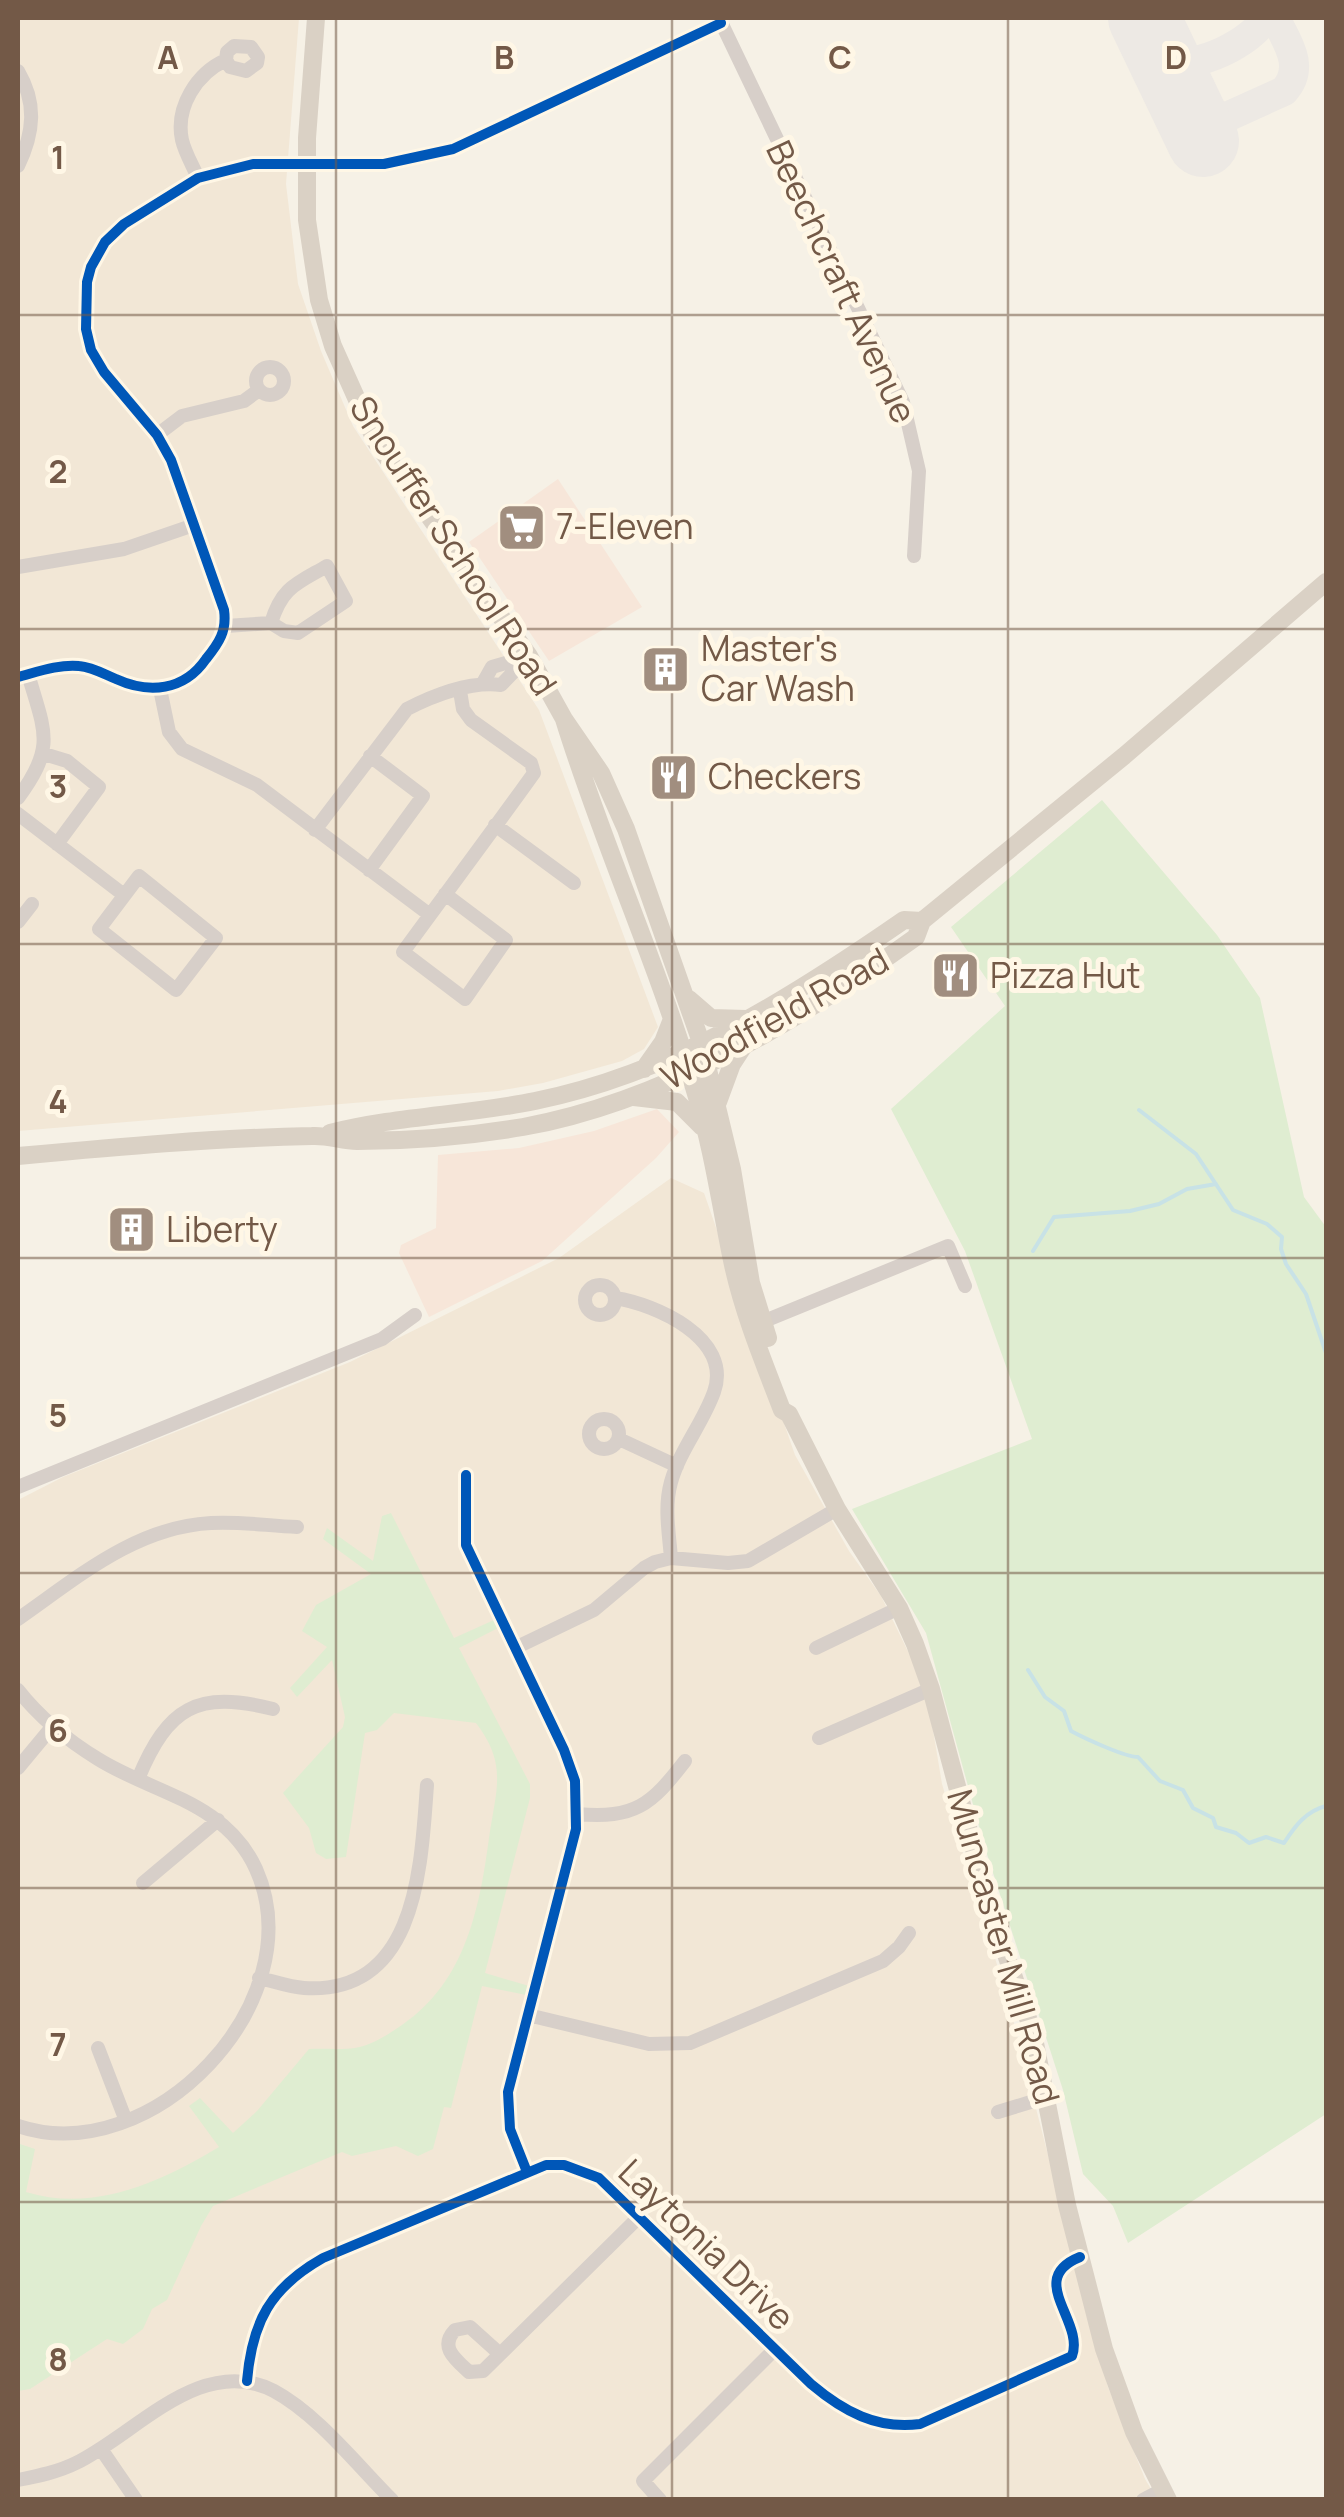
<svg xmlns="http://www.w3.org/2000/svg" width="1344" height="2517" font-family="Manrope,sans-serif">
<rect width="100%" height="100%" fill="#f6f1e6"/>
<path fill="#f2e7d6" d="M18,18H299L286,184L298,284L321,351L353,426L539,710L658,1027L644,1049L622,1061L543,1083L498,1091L18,1131Z
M671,1178L704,1193L795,1455L849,1551L881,1596L916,1668L932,1724L942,1784L1009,2004L1108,2387L1145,2479L1157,2499L18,2500V1500L63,1477L350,1362L559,1258Z"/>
<path fill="#f7e6d9" d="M558,479L642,607L549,661L469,542Z
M657,1109L679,1132L656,1158L542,1261L429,1317L399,1253L401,1245L436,1228L438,1155L519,1148L594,1131Z"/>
<path fill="#dfedd1" d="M1102,800L1217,935L1260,998L1304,1197L1326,1227V2114L1128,2243L1113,2206L1083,2174L1063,2090L985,1848L926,1633L852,1509L1032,1439L965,1251L891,1109L1005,1006L951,927Z
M391,1513L454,1638L494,1620L498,1628L459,1648L530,1784V1798L485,1973L529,1986L526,1995L482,1986L451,2108L444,2107L433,2149L418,2156L396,2146L352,2156L342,2152L213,2206L201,2226L167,2300L152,2309L143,2329L123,2344L107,2339L30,2389L18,2391V2152L20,2144L35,2149L26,2192C94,2213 161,2182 219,2147L189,2106L200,2098L233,2133L257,2111L309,2049C324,2048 340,2050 355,2048C369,2046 384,2037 396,2029C464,1986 479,1913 489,1838C496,1789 508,1765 476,1723L394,1713L377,1730L365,1733L346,1857L326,1859L316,1853L309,1828L283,1793L343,1727L345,1717L332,1660L297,1697L290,1688L327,1647L302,1631L316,1605L371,1574L323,1539L327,1528L373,1561L382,1516Z"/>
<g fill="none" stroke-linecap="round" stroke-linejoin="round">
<path stroke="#c8e2e6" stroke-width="4" d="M1139,1110L1196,1154L1233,1210L1267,1224L1282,1237L1281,1249L1286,1264L1306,1294L1326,1353
M1033,1251L1054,1217L1130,1211L1159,1204L1187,1189L1216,1184
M1028,1670L1045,1697L1064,1711L1071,1731C1086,1739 1125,1757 1138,1757L1160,1781L1183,1790L1193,1808L1213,1818L1216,1827L1236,1833L1249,1843L1266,1837L1284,1843C1295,1826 1306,1811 1326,1806"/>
<path stroke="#ede9e4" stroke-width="30" d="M1145,18C1152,30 1158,49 1170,58C1193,73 1255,40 1265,18
M1198,130L1284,91C1306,67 1287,42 1275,18"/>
<path stroke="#ede9e4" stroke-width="72" d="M1144,18L1203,141"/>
<path stroke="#d7cfc9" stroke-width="14" d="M719,18L903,402L919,471L914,556
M18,71C37,103 34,133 18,166
M198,178C193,166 185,153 182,140C175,107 197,73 226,60L227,52L234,46L251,47L258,57L257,63L246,71L230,67L226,60
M256 381a14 14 0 1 1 28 0a14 14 0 1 1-28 0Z
M157,435L182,416L244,401L259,390
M18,567L124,549L194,525
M226,626L271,623L284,631L298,633L346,601L327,566C296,584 282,587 271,623
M18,677C37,672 59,664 79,666C92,667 104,674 116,679C149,694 184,691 206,659C219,643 227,631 224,610L171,460L157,435L104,372L91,350L86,329L87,282L91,267L105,242L124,224L198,178L253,164H384L453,149L721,23
M483,683L492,667L526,657
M160,689L169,732L182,749L257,785L430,915
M44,754L67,761L99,787L57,844
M18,798C56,747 45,732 28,674
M18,814L124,895
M495,825L574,883
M315,830L407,709C434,695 471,681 501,685L529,656
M369,870L423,796L370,756
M139,876L216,938L176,990L99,929Z
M445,894L506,940L465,999L403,952C446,893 491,833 534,773L531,763L471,720L463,709L460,691
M18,922L32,904
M585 1300a15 15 0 1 1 30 0a15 15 0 1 1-30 0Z
M615,1298C655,1304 733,1338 714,1392C703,1423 680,1450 671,1482C664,1507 669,1533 671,1558
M762,1322L948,1246L965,1286
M589 1434a15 15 0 1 1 30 0a15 15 0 1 1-30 0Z
M619,1439L677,1466
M466,1475V1545L564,1750L575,1781L576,1829L508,2092L510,2129L527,2172
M18,1487L382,1339L415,1315
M18,1619C77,1578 135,1527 211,1523C239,1521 269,1526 297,1527
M515,1648L594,1610L644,1568L655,1562L671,1558L728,1563L748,1561L837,1509
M816,1648L899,1608
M18,1690C40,1718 67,1740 98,1759C154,1794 225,1801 256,1869C315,2001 152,2171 18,2126
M819,1738L931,1689
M18,1768L52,1727
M138,1779C168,1707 197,1690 273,1709
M577,1814C635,1819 651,1805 685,1761
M143,1883L218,1820
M259,1978C273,1981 289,1987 304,1988C418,1995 421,1865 427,1785
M528,2015L649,2044L690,2043L883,1961L899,1947L909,1933
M98,2048L126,2121
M998,2112L1047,2097
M500,2354L470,2327L455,2330C439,2347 455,2359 469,2372L483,2371L640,2216
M247,2381C252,2322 270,2288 323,2258L546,2165H564L599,2178L811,2384C843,2411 877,2430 920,2424L1072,2356C1085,2321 1025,2279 1080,2257
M101,2449L136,2500
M18,2480C38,2476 58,2472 76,2463C136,2434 201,2353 274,2391C317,2414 357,2465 392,2500
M660,2500L643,2481L775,2349
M1143,2500L1162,2490"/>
<path stroke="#dad1c5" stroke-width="18" d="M316,18L307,138V220L319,300L333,346L376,442L529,656L564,719L601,773L626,829L702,1045L732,1169L751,1283L768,1338
M564,719C603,846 659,966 696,1094C713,1150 721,1208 733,1265C744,1315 764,1363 782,1410L789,1414L837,1509L899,1608L915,1644L931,1689L988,1902L1033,2033L1067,2205L1104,2349L1134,2432L1168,2500
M689,999L711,1018L746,1019
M644,1069L663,1042L672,1019
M634,1097L677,1102L702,1127
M718,1102L732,1064L745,1044
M330,1133C397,1116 467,1115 535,1101C673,1073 790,999 904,920L922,921
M18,1156C116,1147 214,1138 312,1136C328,1135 342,1141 357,1141C412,1141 470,1136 523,1127C663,1102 802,1019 916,937L922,921L1124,756L1326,582"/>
<defs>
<path id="cycleway" d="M18,677C37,672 59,664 79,666C92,667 104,674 116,679C149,694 184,691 206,659C219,643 227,631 224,610L171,460L157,435L104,372L91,350L86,329L87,282L91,267L105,242L124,224L198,178L253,164H384L453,149L721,23
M466,1475V1545L564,1750L575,1781L576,1829L508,2092L510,2129L527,2172
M247,2381C252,2322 270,2288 323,2258L546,2165H564L599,2178L811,2384C843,2411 877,2430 920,2424L1072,2356C1085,2321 1025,2279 1080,2257"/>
</defs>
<use href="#cycleway" stroke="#fff7e6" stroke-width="16"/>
<use href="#cycleway" stroke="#0057b8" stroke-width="10"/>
</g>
<path fill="none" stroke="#735947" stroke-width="2.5" stroke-opacity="0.55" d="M336,18V2500M672,18V2500M1008,18V2500M18,315H1326M18,629H1326M18,944H1326M18,1258H1326M18,1573H1326M18,1888H1326M18,2202H1326"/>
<defs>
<symbol id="supermarket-square" viewBox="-11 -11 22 22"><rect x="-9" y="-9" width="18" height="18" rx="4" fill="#a18e7f" stroke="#fff7e6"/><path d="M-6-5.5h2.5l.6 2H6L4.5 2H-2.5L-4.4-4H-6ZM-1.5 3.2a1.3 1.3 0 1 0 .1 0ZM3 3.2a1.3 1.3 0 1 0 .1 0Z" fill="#fff"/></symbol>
<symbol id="building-square" viewBox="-11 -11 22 22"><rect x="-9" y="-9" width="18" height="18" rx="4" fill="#a18e7f" stroke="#fff7e6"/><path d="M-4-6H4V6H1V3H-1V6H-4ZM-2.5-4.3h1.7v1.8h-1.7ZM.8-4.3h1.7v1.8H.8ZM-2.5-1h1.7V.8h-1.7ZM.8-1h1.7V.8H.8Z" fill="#fff"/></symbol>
<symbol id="restaurant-square" viewBox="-11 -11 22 22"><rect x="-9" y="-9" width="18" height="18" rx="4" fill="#a18e7f" stroke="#fff7e6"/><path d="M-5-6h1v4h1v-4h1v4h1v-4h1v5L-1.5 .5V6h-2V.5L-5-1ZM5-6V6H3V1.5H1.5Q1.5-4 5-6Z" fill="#fff"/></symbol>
</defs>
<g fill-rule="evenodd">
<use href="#supermarket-square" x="494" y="500" width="55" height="55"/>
<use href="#building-square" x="638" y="642" width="55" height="55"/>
<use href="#restaurant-square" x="646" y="750" width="55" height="55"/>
<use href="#restaurant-square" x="928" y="948" width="55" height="55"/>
<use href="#building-square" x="104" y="1202" width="55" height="55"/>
</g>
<g text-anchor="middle" stroke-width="10" stroke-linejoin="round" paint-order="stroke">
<g font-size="35" fill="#735947" stroke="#fff7e6">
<text transform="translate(841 282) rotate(65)" y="12">Beechcraft Avenue</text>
<text transform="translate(453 546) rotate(57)" y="12">Snouffer School Road</text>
<text transform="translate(775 1019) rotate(-29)" y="12">Woodfield Road</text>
<text transform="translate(1003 1947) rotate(74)" y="12">Muncaster Mill Road</text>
<text transform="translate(706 2245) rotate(44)" y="12">Laytonia Drive</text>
</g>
<g font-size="35" fill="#735947" stroke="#fff7e6" text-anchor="start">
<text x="556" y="539">7-Eleven</text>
<text x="701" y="661">Master's<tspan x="701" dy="40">Car Wash</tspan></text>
<text x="708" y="789">Checkers</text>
<text x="990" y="988">Pizza Hut</text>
<text x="166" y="1242">Liberty</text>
</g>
</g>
<g font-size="32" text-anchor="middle" font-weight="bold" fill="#735947" stroke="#fff7e6" stroke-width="10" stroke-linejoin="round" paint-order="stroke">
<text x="168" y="69">A</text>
<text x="504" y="69">B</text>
<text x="840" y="69">C</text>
<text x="1176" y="69">D</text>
<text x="58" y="169">1</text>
<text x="58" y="483">2</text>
<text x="58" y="798">3</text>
<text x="58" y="1113">4</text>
<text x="58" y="1427">5</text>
<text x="58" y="1742">6</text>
<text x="58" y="2056">7</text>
<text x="58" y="2371">8</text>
</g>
<rect width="1344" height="2517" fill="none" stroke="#735947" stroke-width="40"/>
</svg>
